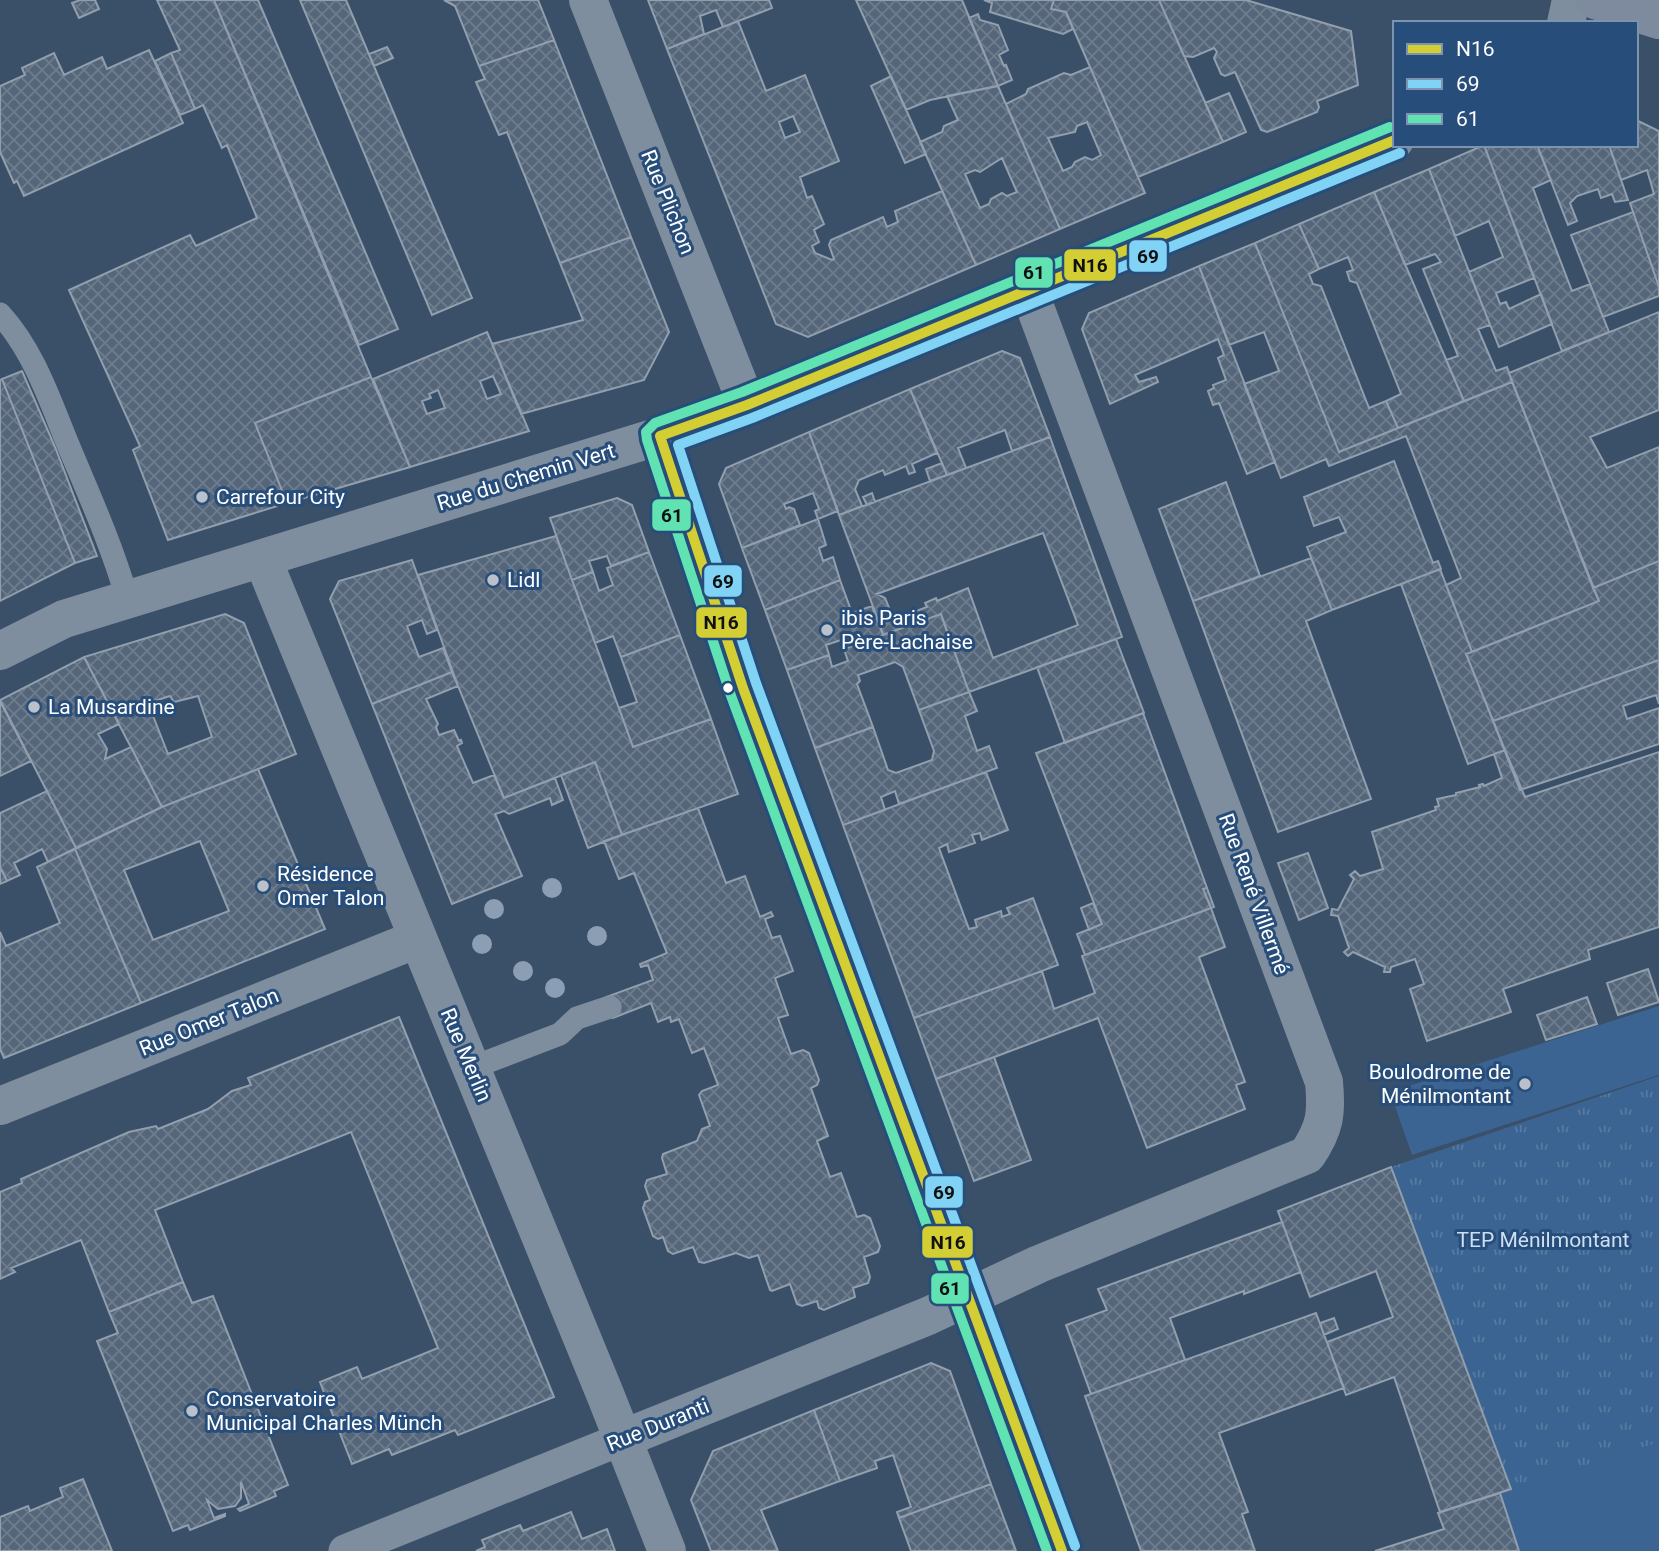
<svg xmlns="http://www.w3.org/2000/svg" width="1659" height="1551" font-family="Roboto,sans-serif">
<defs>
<pattern id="park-tufts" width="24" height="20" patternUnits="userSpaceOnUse" patternTransform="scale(1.75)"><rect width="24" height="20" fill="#3b6492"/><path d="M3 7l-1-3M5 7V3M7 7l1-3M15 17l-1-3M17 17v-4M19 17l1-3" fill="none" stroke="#587ba2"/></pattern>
<pattern id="building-cross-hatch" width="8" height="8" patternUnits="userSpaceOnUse" patternTransform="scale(1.75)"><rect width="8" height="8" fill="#55667a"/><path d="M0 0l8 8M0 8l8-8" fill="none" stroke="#6e7d8e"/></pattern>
</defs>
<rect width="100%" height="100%" fill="#3a4f68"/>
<path fill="url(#park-tufts)" d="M1659,1076V1551L1500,1493L1511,1488L1391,1167Z"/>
<path fill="#3b6492" d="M1659,1006V1075L1412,1155L1390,1092Z
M1659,1442V1551H1519L1500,1493Z"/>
<path fill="url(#building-cross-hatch)" stroke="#919fae" stroke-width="2" fill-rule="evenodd" d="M80,0H95L99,9L79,18L72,3Z
M157,0H214L371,377L255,423L287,503L168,540L133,450L140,446L69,290L190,235L196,246L257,218L227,145L222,148L203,105L195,109L171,53L180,50Z
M214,0H258L398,329L359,345Z
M300,0H346L472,298L432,315Z
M444,0H538L554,40L479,66L455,6Z
M648,0H769L772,8L723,27L716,10L700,16L704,34L667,49Z
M856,0H962L998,86L930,100L906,110Z
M984,0H1054L1051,9L1066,12L1073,29L1063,34L990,12L992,3Z
M1054,0H1159L1223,142L1138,177L1066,12L1051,9Z
M1159,0H1246L1351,31L1358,85L1317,101L1319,107L1317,112L1267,132L1261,130L1235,72L1225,76L1221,74L1214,58L1217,52L1214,48L1193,57L1184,56Z
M978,14L980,20L998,25L1008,50L999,55L1004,66L1006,65L1012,80L998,86L969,18Z
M738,21L766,91L805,75L839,161L800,177L807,198L812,196L824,224L814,230L819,242L812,246L815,253L832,260L834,259L829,245L831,240L883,217L887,227L898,222L895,211L942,191L976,265L808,337L776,324L667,49ZM793,116L800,132L785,138L779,122Z
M554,40L631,237L560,263L507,132L499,135L476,82L485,79L479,66Z
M387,47L393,58L374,66L369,54Z
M149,50L183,123L24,196L17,181L14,183L0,152V86L25,75L22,68L54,53L64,75L102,57L107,69Z
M171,53L195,109L180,115L155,61Z
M1090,67L1145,193L1060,229L1006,104L1026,94L1028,89L1064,73L1071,75ZM1087,122L1101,155L1092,160L1085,157L1075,162L1072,167L1063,171L1048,138L1075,132L1077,126Z
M891,76L926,154L905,163L871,86Z
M998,86L1060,229L976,265L920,142L942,132L944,126L958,120L947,96ZM1002,158L1017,192L1007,196L1002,193L991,199L989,204L980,208L965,174L975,170L980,172Z
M1229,93L1246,132L1223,142L1205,103Z
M1636,120L1659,131V287L1630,203L1654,194L1647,170L1621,180L1609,145H1636Z
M1484,145L1534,278L1496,293L1500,304L1506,302L1509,309L1541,294L1552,324L1499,347L1469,272L1503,257L1489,221L1455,236L1429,169Z
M1484,145H1537L1551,180L1533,188L1545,221L1572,291L1590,284L1609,332L1562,351Z
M1537,145H1609L1628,200L1615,202L1612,194L1601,198L1598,189L1577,196L1570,203L1577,221L1568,225Z
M1429,169L1490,325L1478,329L1496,371L1507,367L1512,382L1464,401L1446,360L1458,356L1423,269L1441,262L1435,254L1405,265L1374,192Z
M1374,192L1464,401L1398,428L1386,401L1401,394L1357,283L1350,281L1347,272L1353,270L1348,257L1319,269L1299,224Z
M1633,212L1659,287V296L1603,317L1571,235Z
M1299,224L1319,269L1309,274L1313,284L1321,286L1369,408L1386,401L1398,428L1339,452L1255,243Z
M631,237L669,332L644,380L521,414L492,344L583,320L560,263Z
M1255,243L1339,452L1512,382L1599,601L1472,652L1446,585L1461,578L1406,436L1329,466L1326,459L1281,478L1244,384L1279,371L1264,332L1229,345L1199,266Z
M1199,266L1275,462L1247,474L1219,403L1213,405L1208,391L1214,388L1213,385L1226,380L1218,358L1224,355L1218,339L1135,375L1139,382L1156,377L1158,382L1110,404L1082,329L1089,313Z
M1659,312V410L1590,437L1607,468L1659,447V561L1593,588L1509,373Z
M487,332L529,431L410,467L373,379ZM493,376L501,394L487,399L480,381ZM438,390L445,408L427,414L422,401L431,398L429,394Z
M1002,351L1020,358L1050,437L1012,451L1005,430L958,448L966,468L947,475L910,389Z
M22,371L55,447L97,556L75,563L2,379Z
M371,377L410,467L287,503L255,423Z
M2,379L75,563L0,601V380Z
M910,389L937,453L912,464L915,472L909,474L906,466L885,475L883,470L859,480L855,489L862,506L839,515L809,432Z
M809,432L838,511L818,519L815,511L819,509L813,493L784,504L786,509L789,507L794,509L800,525L742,548L719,484L726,468Z
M1050,437L1122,637L969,692L941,614L883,635L880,625L927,607L925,603L936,598L937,601L968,588L993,658L1078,625L1043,533L877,594L885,598L892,615L878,620L839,515Z
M1394,461L1433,563L1438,561L1441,569L1332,610L1307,547L1346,532L1339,517L1314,526L1304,497Z
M942,463L947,475L930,481L926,469Z
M1226,482L1260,576L1193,601L1159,509Z
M872,493L875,502L867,505L863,497Z
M617,498L632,505L649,552L611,566L607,556L589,561L593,572L572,580L550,518Z
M818,519L826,545L819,548L823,561L833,557L840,580L765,610L742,548Z
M556,536L633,747L711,719L738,794L622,835L595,762L504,798L458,686L418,575Z
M649,552L680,635L621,657L613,636L595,643L572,580L593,572L599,591L613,585L607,568Z
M1311,558L1332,610L1306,621L1371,799L1278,832L1193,601Z
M412,560L437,630L427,634L422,620L407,626L419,657L443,648L452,672L372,704L330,599L339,581Z
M1659,561V660L1493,721L1466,654L1599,601L1593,588Z
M1440,569L1472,652L1466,654L1505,750L1468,764L1401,584Z
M840,580L852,613L872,606L883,635L844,649L841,640L826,645L829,655L787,670L765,610Z
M225,614L244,623L296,754L162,807L84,657ZM170,696L174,702L198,696L212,737L168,754L148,703Z
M941,614L948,635L937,639L942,653L953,648L969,692L919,710L903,667L895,662L858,675L860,681L857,684L873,727L815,748L787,670L829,655L832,667L848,661L844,649Z
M680,635L711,719L633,747L619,708L637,702L621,657Z
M1116,639L1144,713L1065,743L1037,667Z
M84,657L119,724L98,734L107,749L105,759L131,747L162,807L76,848L0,700Z
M1659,660V704L1656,695L1623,706L1627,719L1659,708V744L1520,790L1493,721Z
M452,672L458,686L426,699L438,724L436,727L439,735L454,730L459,741L461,740L462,743L457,746L473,783L494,775L504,798L555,778L563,800L552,805L550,798L509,814L504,811L495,814L522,876L452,904L372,704Z
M969,692L977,711L965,716L977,751L989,746L997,768L899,804L895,791L881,797L885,810L843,825L815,748L873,727L888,770L896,773L932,760L934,751L919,710Z
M0,701L31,761L0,776Z
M1143,713L1207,888L1203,889L1211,908L1085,955L1077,934L1102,924L1036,753Z
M1505,750L1525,797L1659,752V927L1588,950L1590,959L1503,989L1511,1012L1427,1041L1410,989L1424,984L1415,959L1391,967L1390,972H1384L1385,967L1353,952L1348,956L1344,952L1349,948L1338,916L1331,915L1332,909L1338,910L1354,879L1350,875L1355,871L1360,876L1383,869L1372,832L1436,810L1435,807L1439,806L1437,799L1456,795V793L1480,787L1479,785L1483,784L1484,786L1502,778L1494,754Z
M595,762L622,835L588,848L561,775Z
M258,769L325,929L141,1003L75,849L162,807ZM200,841L229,911L153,940L124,870Z
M986,772L1008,830L982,840L980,833L972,835L975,843L949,852L947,844L939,848L969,929L977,927L975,920L1001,911L1002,917L1010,914L1007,908L1033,898L1058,965L914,1018L843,825Z
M47,791L76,848L48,862L42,849L14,863L20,875L7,881L0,867V813Z
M698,808L726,883L745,876L760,917L771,912L773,916L765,919L772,938L780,936L793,971L775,978L788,1015L778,1018L791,1054L803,1050L809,1053L819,1080L817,1085L811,1088L828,1136L817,1141L830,1177L841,1173L857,1217L864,1215L870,1218L880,1246L878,1252L864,1257L870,1277L868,1283L853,1288L855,1297L824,1310L819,1308L817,1301L802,1306L797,1304L790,1284L772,1291L770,1290L758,1255L749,1258L736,1253L704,1263L699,1262L693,1247L673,1254L668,1251L663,1237L658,1239L653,1236L643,1208L645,1202L650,1200L645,1186L647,1180L667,1174L662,1158L663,1154L697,1141L702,1129L710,1126L699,1095L702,1091L718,1085L704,1048L692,1053L679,1019L671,1022L670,1017L658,1022L651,1003L613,1018L606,997L653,980L648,965L641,967L640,964L667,953L634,873L619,879L604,841Z
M75,849L141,1003L4,1058L0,1049V932L6,946L60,923L37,867Z
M1308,853L1328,908L1299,920L1278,863Z
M0,867L7,881L0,884Z
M1207,888L1214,907L1211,908L1203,889Z
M1093,903L1102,924L1089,930L1081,908Z
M1211,908L1225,947L1199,957L1245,1082L1236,1085L1245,1109L1147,1148L1098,1018L936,1079L914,1018L1042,971L1054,1009L1095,993L1082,956Z
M1648,969L1659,1002L1618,1015L1607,983Z
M1587,997L1597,1024L1546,1040L1537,1015Z
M399,1017L554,1397L458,1435L455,1430L392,1455L389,1449L352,1464L320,1382L357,1367L362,1379L438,1348L351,1132L155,1210L183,1282L109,1312L81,1240L11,1268L15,1272L0,1279V1192L22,1183L21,1179L129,1132L156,1126L158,1129L208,1109L232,1091L251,1085L248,1078Z
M994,1057L1031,1160L974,1181L936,1079Z
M1391,1167L1511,1489L1440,1512L1394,1377L1346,1395L1327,1342L1393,1317L1376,1271L1310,1297L1278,1211Z
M1282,1222L1301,1272L1244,1294V1291L1170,1318L1185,1360L1091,1394L1066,1325L1107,1310L1098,1289Z
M183,1282L192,1303L213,1296L288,1485L274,1491L276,1496L240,1511L238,1509L249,1504L241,1482V1498L235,1506L218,1509L207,1500L214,1518L225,1514V1516L190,1530L188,1525L173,1531L97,1341L118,1333L109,1312Z
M1316,1313L1344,1388L1219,1433L1248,1512L1242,1514L1255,1551H1141L1085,1396Z
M1334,1318L1338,1329L1324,1335L1320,1323Z
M931,1363L950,1371L991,1484L899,1518L897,1512L911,1507L893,1455L875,1461L877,1468L840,1481L814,1410Z
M814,1410L840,1481L761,1510L778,1551H711L691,1500L713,1451Z
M83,1479L112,1551H0V1517L28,1506L30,1511L63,1497L60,1488Z
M991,1484L1016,1551H911L899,1518Z
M1500,1493L1519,1551H1375L1444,1529L1438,1513Z
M571,1512L582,1539L607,1529L615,1551H476L485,1547L482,1540L520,1525L523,1531Z"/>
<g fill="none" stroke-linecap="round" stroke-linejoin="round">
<path stroke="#7f8e9f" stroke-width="23" d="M0,314C34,351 50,401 69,447C90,497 112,546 127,598
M471,1068L560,1034L577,1018L610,1007"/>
<path stroke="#7f8e9f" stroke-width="33" d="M345,1551L622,1439"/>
<path stroke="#7f8e9f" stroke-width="38" d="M588,0L747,405
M1566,23L1571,0
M660,436L743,688L1062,1551
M263,560L605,1394L667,1551
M0,651L64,619L660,436L747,405L1395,140
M0,1106L417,939
M622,1439L928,1316L1039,1264L1307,1155C1325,1128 1327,1114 1324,1082L1029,291"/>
<path stroke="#7e8b9e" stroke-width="38" d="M1595,0L1659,20"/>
<defs>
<path id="bus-1" d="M1062,1551L743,688L660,436L747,405L1395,140"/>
<path id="bus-2" d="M1075,1546L756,683L678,445L752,418L1400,153"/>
<path id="bus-3" d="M1047,1551L730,693L647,440L646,432L655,423L742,392L1390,127"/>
</defs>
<use href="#bus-1" stroke="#274d7b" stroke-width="16"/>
<use href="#bus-2" stroke="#274d7b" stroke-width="16"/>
<use href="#bus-3" stroke="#274d7b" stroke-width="16"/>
<use href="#bus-1" stroke="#d3ce33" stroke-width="10"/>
<use href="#bus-2" stroke="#81d3f6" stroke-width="10"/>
<use href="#bus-3" stroke="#60e2b3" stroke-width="10"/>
</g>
<g fill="#8b9eb4">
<circle cx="552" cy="888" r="10"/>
<circle cx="494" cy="909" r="10"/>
<circle cx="597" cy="936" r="10"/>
<circle cx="482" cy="944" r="10"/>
<circle cx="523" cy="971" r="10"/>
<circle cx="555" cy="988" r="10"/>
</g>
<g fill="#bac1ca" stroke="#274d7b" stroke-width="2.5">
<circle cx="202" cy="497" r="7"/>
<circle cx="493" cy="580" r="7"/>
<circle cx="827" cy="630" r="7"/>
<circle cx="34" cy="707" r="7"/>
<circle cx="263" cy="886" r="7"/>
<circle cx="1525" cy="1084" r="7"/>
<circle cx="192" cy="1411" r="7"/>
</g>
<circle fill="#fff" stroke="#274d7b" stroke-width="2.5" cx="728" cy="688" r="6"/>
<g text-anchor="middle" stroke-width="6" stroke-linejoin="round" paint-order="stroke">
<g font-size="21" fill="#fff" stroke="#274d7b">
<text transform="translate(668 202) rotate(68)" y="7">Rue Plichon</text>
<text transform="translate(526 477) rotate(-17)" y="7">Rue du Chemin Vert</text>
<text transform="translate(1254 894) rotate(70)" y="7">Rue René Villermé</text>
<text transform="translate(209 1022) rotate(-22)" y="7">Rue Omer Talon</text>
<text transform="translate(466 1055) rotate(67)" y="7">Rue Merlin</text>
<text transform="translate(658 1425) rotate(-22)" y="7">Rue Duranti</text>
</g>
<g font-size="21" fill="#fff" stroke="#274d7b" text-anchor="start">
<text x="216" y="504">Carrefour City</text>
<text x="507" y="587">Lidl</text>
<text x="841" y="625">ibis Paris<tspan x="841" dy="24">Père-Lachaise</tspan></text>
<text x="48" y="714">La Musardine</text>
<text x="277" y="881">Résidence<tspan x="277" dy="24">Omer Talon</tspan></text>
<text x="1511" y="1079" text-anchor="end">Boulodrome de<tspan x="1511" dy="24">Ménilmontant</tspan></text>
<text x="206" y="1406">Conservatoire<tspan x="206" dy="24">Municipal Charles Münch</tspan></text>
</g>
<g font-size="21" fill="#cddff3" stroke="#274d7b">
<text x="1543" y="1247">TEP Ménilmontant</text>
</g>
</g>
<g stroke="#274d7b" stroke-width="2.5">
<rect x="1128" y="239" width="40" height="34" rx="7" fill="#81d3f6"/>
<rect x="1063" y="248" width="54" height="34" rx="7" fill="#d3ce33"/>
<rect x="1014" y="256" width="40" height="33" rx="7" fill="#60e2b3"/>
<rect x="651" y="498" width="41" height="34" rx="7" fill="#60e2b3"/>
<rect x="703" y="564" width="40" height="34" rx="7" fill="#81d3f6"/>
<rect x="695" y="606" width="53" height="33" rx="7" fill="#d3ce33"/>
<rect x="924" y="1175" width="40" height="34" rx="7" fill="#81d3f6"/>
<rect x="921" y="1225" width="53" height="34" rx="7" fill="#d3ce33"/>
<rect x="930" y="1272" width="40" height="33" rx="7" fill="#60e2b3"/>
</g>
<g font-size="19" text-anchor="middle" font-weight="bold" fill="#111">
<text x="1148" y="263">69</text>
<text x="1090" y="272">N16</text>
<text x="1034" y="279">61</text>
<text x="672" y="522">61</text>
<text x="723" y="588">69</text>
<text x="721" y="629">N16</text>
<text x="944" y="1199">69</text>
<text x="948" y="1249">N16</text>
<text x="950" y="1295">61</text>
</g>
<rect x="1393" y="21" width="245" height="126" fill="#274d7b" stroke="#7d94b0" stroke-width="2"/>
<rect x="1407" y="44" width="35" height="10" fill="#d3ce33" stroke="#7d94b0" stroke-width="2"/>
<text x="1456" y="56" font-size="21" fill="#ffffff">N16</text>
<rect x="1407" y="79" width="35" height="10" fill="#81d3f6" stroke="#7d94b0" stroke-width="2"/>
<text x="1456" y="91" font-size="21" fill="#ffffff">69</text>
<rect x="1407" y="114" width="35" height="10" fill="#60e2b3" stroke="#7d94b0" stroke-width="2"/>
<text x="1456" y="126" font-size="21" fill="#ffffff">61</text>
</svg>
